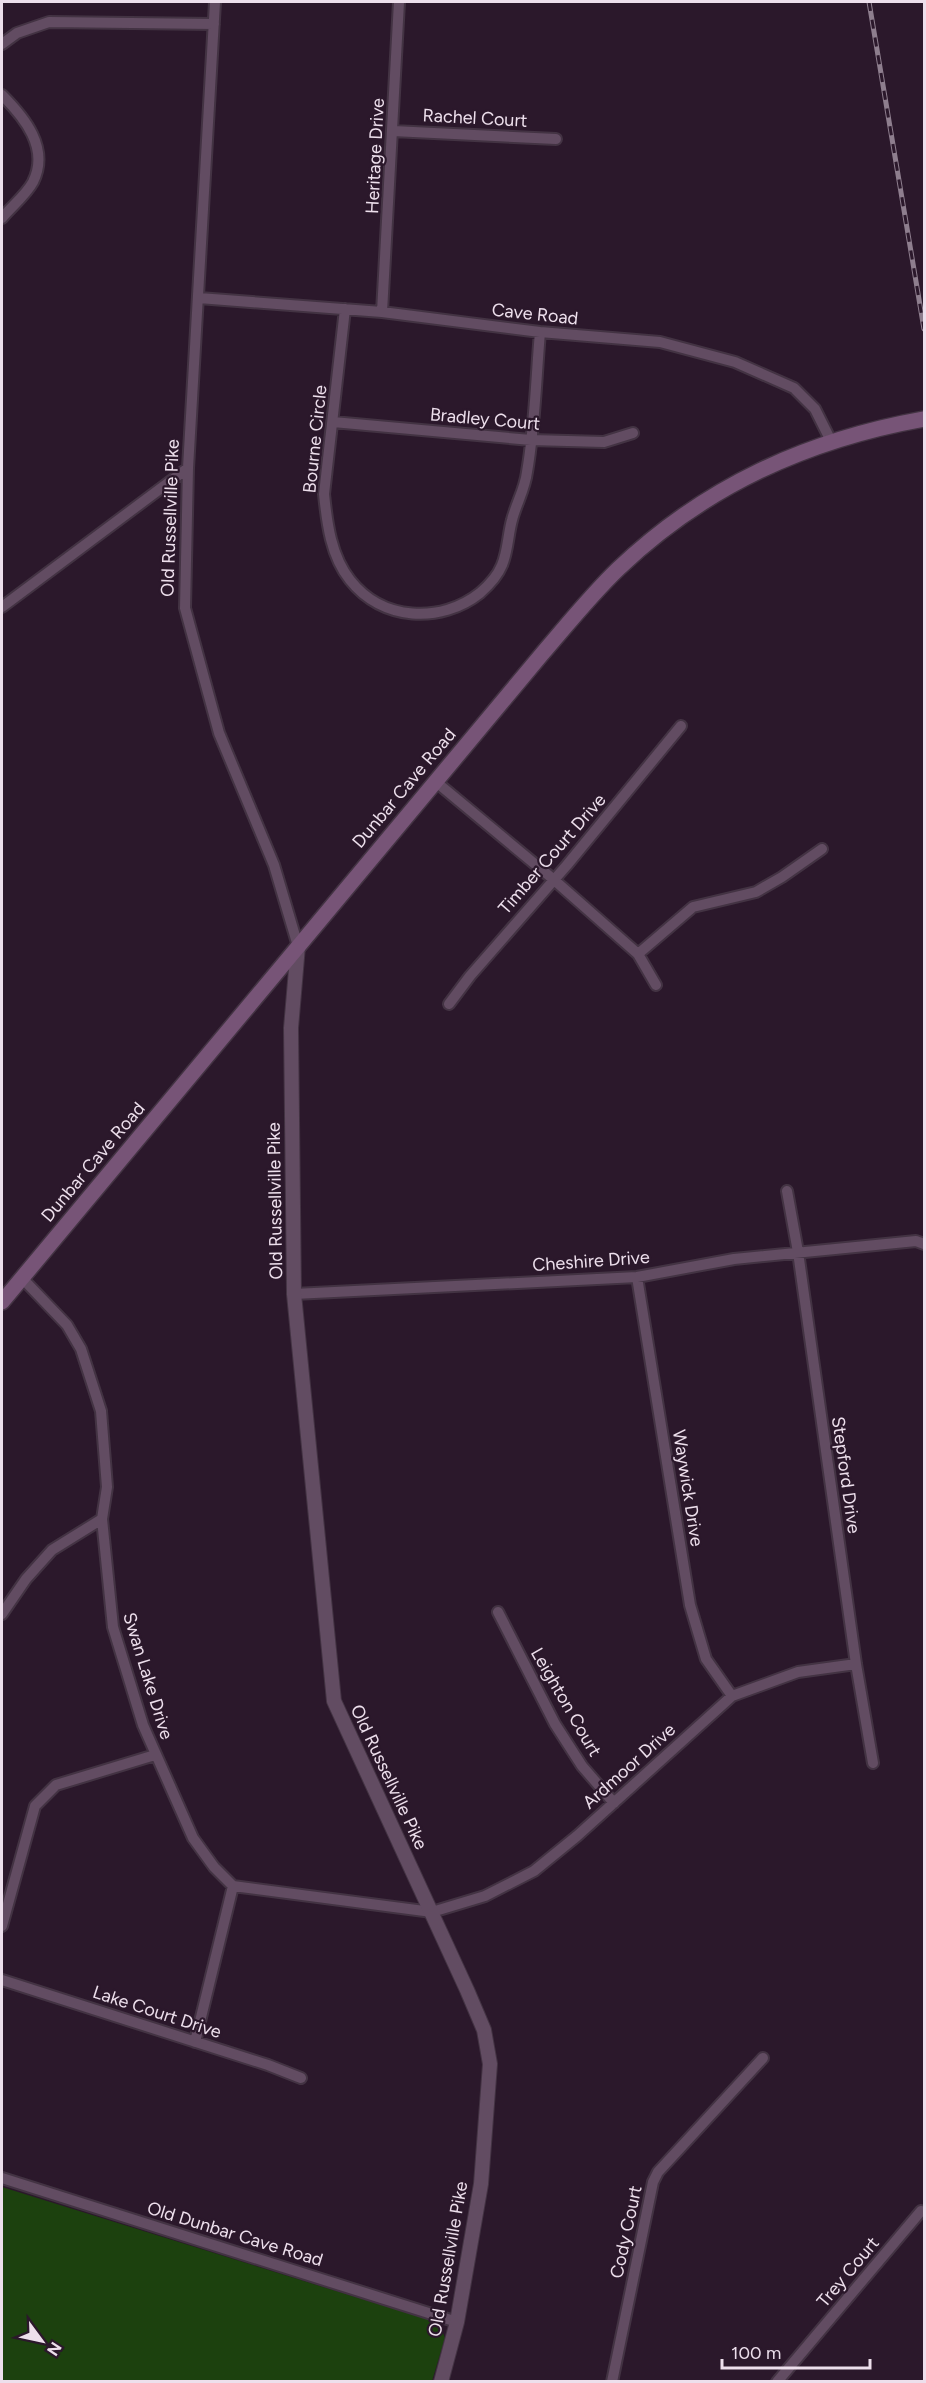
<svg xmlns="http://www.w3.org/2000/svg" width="926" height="2383" font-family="Figtree,sans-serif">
<rect width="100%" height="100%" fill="#2b182b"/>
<path fill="#1c410e" d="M2,2187L439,2323L445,2338L432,2381H2Z"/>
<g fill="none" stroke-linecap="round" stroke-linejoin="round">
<defs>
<path id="minor" d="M215,2L188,468L185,608L219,733L274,865L298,946
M2,44L17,33L49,22L214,24
M2,95C24,117 50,148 33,182C26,195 11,207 2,218
M393,131L556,139
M199,298L382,312L540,332L660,342L735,362L794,388L815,409L831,441
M345,309L324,494C327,524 331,556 350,580C382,621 441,624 480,593C488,586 498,575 502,565C508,551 508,534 512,520C516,504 525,489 527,472C535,426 536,378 540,332
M382,312L399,2
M333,422L531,440L604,442L633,433
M2,607L188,468
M435,781L553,879L638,954L656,985
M638,954L693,907L756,892L782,877L822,849
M449,1004L470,976L567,865L681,726
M787,1191L798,1252L856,1664L873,1763
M637,1277L690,1605L706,1659L732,1696
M22,1278L67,1325L81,1349L101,1411L107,1487L102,1519L113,1627L143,1725L193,1838L214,1867L233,1886L432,1912L485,1896L534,1871L577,1836L732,1696L798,1672L856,1664
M294,1294L637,1277L734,1259L916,1241L924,1244
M498,1612L555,1724L582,1766L614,1803
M2,1614L26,1579L52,1550L102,1519
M2,1926L35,1806L56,1785L155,1755
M2,1980L268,2065L301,2078
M195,2042L233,1886
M2,2178L457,2322
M612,2382L653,2182L658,2172L763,2058
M777,2382L921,2211"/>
<path id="tertiary" d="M298,946L291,1028L294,1294L334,1701L467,1990L484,2030L490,2064L481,2184L457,2322L441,2382"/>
<path id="secondary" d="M2,1302L542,654C567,625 591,595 618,569C705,486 807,440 924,419"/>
</defs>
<use href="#minor" stroke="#433343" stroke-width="14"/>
<use href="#tertiary" stroke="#433343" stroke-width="16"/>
<use href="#secondary" stroke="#433343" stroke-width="18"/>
<use href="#minor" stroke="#624c62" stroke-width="10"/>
<use href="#tertiary" stroke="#624c62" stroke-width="14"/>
<use href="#secondary" stroke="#775477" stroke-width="15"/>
<defs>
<path id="rail" d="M869,2L924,329"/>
</defs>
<use href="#rail" stroke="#8e7e8e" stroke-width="5"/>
<use href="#rail" stroke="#2b182b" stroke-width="3" stroke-dasharray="9" stroke-linecap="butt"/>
</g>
<g text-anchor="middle" stroke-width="4.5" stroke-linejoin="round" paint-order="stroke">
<g font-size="18" fill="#eddfec" stroke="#2b182b">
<text transform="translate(475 118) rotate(3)" y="6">Rachel Court</text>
<text transform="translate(375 156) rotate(-87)" y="6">Heritage Drive</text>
<text transform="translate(535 314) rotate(6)" y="6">Cave Road</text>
<text transform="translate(485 419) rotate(5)" y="6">Bradley Court</text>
<text transform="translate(315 439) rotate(-84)" y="6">Bourne Circle</text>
<text transform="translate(170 518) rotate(-88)" y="6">Old Russellville Pike</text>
<text transform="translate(404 788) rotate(-50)" y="6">Dunbar Cave Road</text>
<text transform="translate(552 854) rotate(-49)" y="6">Timber Court Drive</text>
<text transform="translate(93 1162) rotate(-50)" y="6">Dunbar Cave Road</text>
<text transform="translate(275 1201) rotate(-91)" y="6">Old Russellville Pike</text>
<text transform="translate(591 1261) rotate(-4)" y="6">Cheshire Drive</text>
<text transform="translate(846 1475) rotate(82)" y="6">Stepford Drive</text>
<text transform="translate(688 1488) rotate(81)" y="6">Waywick Drive</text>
<text transform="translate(148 1676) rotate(73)" y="6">Swan Lake Drive</text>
<text transform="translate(566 1702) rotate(60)" y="6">Leighton Court</text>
<text transform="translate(629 1766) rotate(-42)" y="6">Ardmoor Drive</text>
<text transform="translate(389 1777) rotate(65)" y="6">Old Russellville Pike</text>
<text transform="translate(157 2012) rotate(18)" y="6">Lake Court Drive</text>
<text transform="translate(626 2232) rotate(-78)" y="6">Cody Court</text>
<text transform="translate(235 2234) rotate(17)" y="6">Old Dunbar Cave Road</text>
<text transform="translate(448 2259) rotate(-80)" y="6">Old Russellville Pike</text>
<text transform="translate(848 2272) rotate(-50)" y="6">Trey Court</text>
</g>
</g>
<rect width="926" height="2383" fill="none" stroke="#eddfec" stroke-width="6"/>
<g transform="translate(42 2341) rotate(123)" stroke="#2b182b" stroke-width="4.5" paint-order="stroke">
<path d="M0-4.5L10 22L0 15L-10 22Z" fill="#eddfec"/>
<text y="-9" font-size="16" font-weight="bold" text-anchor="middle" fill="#eddfec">N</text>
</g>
<path d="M722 2359v9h148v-9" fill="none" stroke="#eddfec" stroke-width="3"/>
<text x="731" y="2359" font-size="18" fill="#eddfec" stroke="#2b182b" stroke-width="4.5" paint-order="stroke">100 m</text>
</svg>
